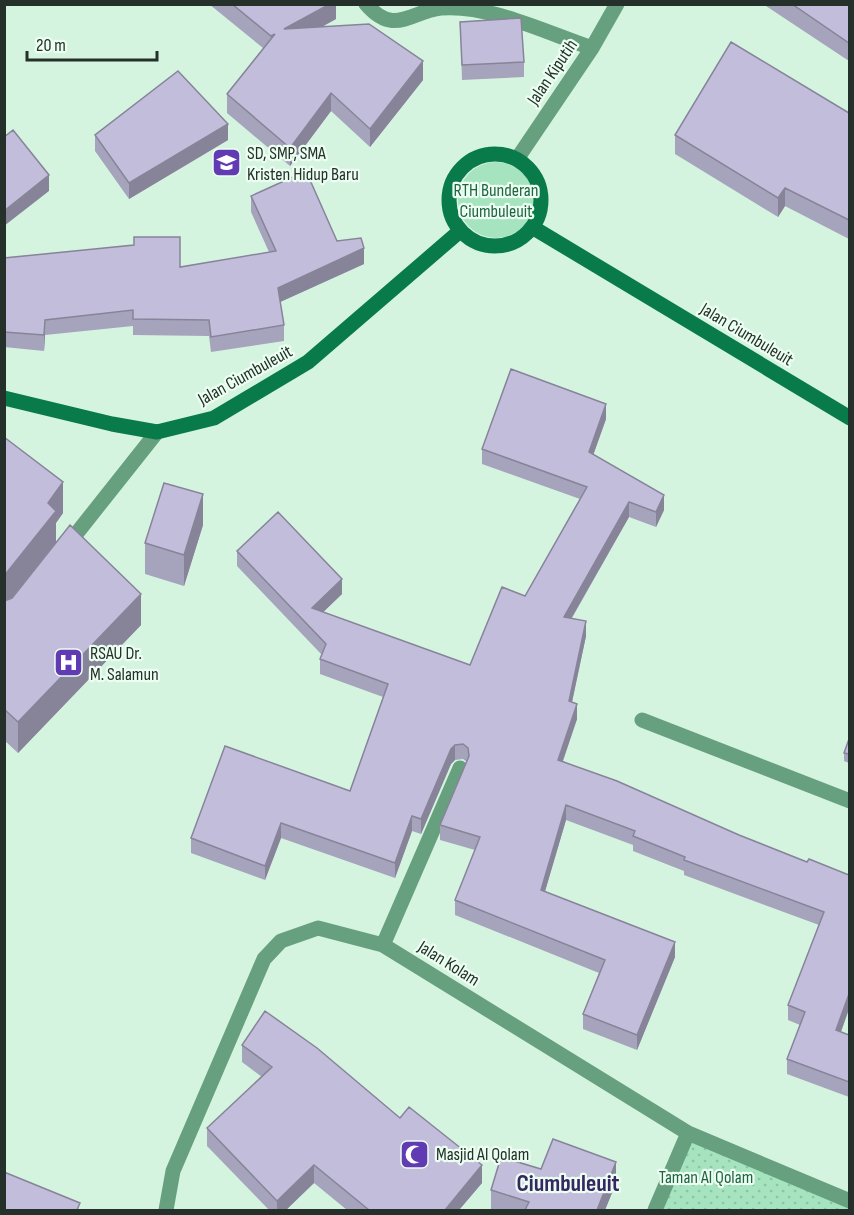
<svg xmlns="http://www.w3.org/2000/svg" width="854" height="1215" font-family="'Sofia Sans Condensed',sans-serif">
<defs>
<pattern id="grass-dots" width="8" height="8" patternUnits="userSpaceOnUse" patternTransform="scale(1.5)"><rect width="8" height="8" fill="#a5e4be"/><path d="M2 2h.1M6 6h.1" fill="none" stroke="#8ec4a3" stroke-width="1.8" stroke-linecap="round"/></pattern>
</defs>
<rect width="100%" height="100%" fill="#d5f4e0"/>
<path fill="url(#grass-dots)" d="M688,1133L850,1201L849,1210H654Z"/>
<path fill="#a5e4be" d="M458 200a38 38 0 1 1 76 0a38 38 0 1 1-76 0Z"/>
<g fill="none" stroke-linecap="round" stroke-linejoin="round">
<path stroke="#67a07f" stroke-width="15" d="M366,4C394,37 411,11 441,8C489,4 547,33 592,48
M517,159L592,48L617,4
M65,548L157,432
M642,720L850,801
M383,945L460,768
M166,1210L173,1171L264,959L281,941L318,928L383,945L688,1133L850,1201
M655,1210L688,1133"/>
<path stroke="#097b4b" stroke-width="15" d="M449 200a46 46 0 1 1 92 0a46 46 0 1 1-92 0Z
M532,227L850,418
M4,398L112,424L157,432L214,418L308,362L460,231"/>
</g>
<path fill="#a6a3bc" d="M209,4H336V19L322,27L423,80L370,147L331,111L290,166L227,113V94L263,48Z
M766,4H849V61L766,6Z
M460,22L524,62V77L462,80Z
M849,113V239L785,206L778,217L675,154V135Z
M95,135L228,140L129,199L95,151Z
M251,196L337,241L364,264L280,302L284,325V341L211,352L209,336L133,335V326L45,335L44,351L4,347V258L180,267L269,252L251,212Z
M606,419L593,455L664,510L656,527L629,517L572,618L586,636L572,702L577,719L563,761L739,835L807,862L849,875V1009L841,1032L849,1035V1097L787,1074V1059L800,1025L788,1020V1005L819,925L684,875V871L633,851V845L566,820L545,891L675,957L637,1050L583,1029V1014L599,973L455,915V900L475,850L440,840V825L467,762L463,759L455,760L451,764L421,834L412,831L395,878L281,838L265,880L191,853V838L350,791L383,697L320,674V659L322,655L237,566V551L342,594L323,612L470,665L525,596L580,499L482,464V449Z
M4,437L63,513L56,523V542L141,625L18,753L4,740Z
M203,525L184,586L145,574V543Z
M849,739V763L844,761V753Z
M242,1045L400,1118L482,1183L459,1210H347L314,1183L286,1210H269L207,1146V1128L262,1077L242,1062Z
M616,1183L605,1210H491V1190Z"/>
<path fill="#878499" d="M330,4H336V19L284,47V29Z
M423,61V80L370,147V129Z
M331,93V111L290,166V148Z
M228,124V140L129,199V183Z
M49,175V191L4,226V211Z
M785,188V206L778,217V198Z
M364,248V264L278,303V288Z
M45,320V335L44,351V335Z
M606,404V419L589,467V452Z
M63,482V513L56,523V542L4,607V576L48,503Z
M203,494V525L184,586V555Z
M664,495V510L656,527V512Z
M629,502V517L564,631V617Z
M342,579V594L312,623V608Z
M141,594V625L18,753V722Z
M586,621V636L569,716V701Z
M577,704V719L558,775V760Z
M455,745V760L451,764L421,834V819L451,749Z
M566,805V820L541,905V890Z
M412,816V831L395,878V863Z
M281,823V838L265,880V866Z
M675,942V957L637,1050V1035Z
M849,994V1009L836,1045V1030Z
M616,1162V1183L605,1210H597Z
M314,1165V1183L286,1210H277V1201Z
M482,1165V1183L459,1210H445Z"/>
<path fill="#c1bddb" stroke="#878499" stroke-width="1.5" d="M232,4H330L284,29L369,24L423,61L370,129L331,93L290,148L227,94L275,34L271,36Z
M792,4H849V43Z
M521,18L524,62L462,65L460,22Z
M731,42L849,113V220L785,188L778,198L675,135Z
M178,71L228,124L129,183L95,135Z
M13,130L49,175L4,211V137Z
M306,171L337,241L361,238L364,248L278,288L284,325L211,337L209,320L133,319V310L45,320L44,335L4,332V258L134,245V237H180V267L276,251L251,196Z
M511,369L606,404L589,452L664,495L656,512L629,502L564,617L586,621L569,701L577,704L558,760L617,781L739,835L807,862L809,859L849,875V994L836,1030L849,1035V1082L787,1059L805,1012L788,1005L824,912L684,860L685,857L633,836L635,831L566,805L541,890L675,942L637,1035L583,1014L605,960L455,900L480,837L440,825L469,756L468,748L463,744L455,745L451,749L421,819L412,816L395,863L281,823L265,866L191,838L225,746L350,791L388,684L320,659L326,644L237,551L278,512L342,579L312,608L470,665L502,587L525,596L587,487L482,449Z
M4,437L63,482L48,503L56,511L4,576Z
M164,483L203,494L184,555L145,543Z
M70,525L141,594L18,722L4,709V601L12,598Z
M849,739V754L844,753Z
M265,1011L317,1048L400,1118L409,1107L482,1165L445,1210H369L314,1165L277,1201L207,1128L272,1067L242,1045Z
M553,1139L616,1162L597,1210H525L529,1202L491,1190L501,1157L541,1169Z
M4,1172L80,1203L77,1210H4Z"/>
<defs>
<symbol id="school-square" viewBox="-11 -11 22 22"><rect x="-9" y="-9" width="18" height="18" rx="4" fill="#603bb3" stroke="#ebfef1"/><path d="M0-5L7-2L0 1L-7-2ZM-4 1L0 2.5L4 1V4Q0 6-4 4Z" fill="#fff"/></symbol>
<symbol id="hospital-square" viewBox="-11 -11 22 22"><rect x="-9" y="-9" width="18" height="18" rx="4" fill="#603bb3" stroke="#ebfef1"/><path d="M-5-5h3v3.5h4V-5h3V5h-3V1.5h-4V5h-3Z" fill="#fff"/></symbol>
<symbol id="mosque-square" viewBox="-11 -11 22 22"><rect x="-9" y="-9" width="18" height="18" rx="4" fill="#603bb3" stroke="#ebfef1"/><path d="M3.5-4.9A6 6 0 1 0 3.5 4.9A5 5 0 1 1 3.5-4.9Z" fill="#fff"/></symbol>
</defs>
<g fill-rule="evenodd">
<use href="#school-square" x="210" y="146" width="33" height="33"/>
<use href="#hospital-square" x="52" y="646" width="33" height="33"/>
<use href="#mosque-square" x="398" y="1138" width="33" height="33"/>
</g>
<g text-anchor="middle" stroke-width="4.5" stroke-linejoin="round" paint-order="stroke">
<g font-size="18" fill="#243029" stroke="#ebfef1">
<text transform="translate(552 72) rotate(-56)" y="6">Jalan Kiputih</text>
<text transform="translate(747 334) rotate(31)" y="6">Jalan Ciumbuleuit</text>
<text transform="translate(245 375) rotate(-29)" y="6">Jalan Ciumbuleuit</text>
<text transform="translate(449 963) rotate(32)" y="6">Jalan Kolam</text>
</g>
<g font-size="18" fill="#243029" stroke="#ebfef1" text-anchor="start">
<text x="247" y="159">SD, SMP, SMA<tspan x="247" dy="21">Kristen Hidup Baru</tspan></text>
<text x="90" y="659">RSAU Dr.<tspan x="90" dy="21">M. Salamun</tspan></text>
<text x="436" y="1160">Masjid Al Qolam</text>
</g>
<g font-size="18" fill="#226442" stroke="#ebfef1">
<text x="496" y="196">RTH Bunderan<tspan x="496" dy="21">Ciumbuleuit</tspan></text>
<text x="706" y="1183">Taman Al Qolam</text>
</g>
<g font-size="24" font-weight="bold" fill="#362661" stroke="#ebfef1">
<text x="568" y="1191">Ciumbuleuit</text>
</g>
</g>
<rect width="854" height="1215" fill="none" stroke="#243029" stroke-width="12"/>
<path d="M27 51v9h130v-9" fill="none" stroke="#243029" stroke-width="3"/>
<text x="36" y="51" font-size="18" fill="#243029" stroke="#ebfef1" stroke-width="4.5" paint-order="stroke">20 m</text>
</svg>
